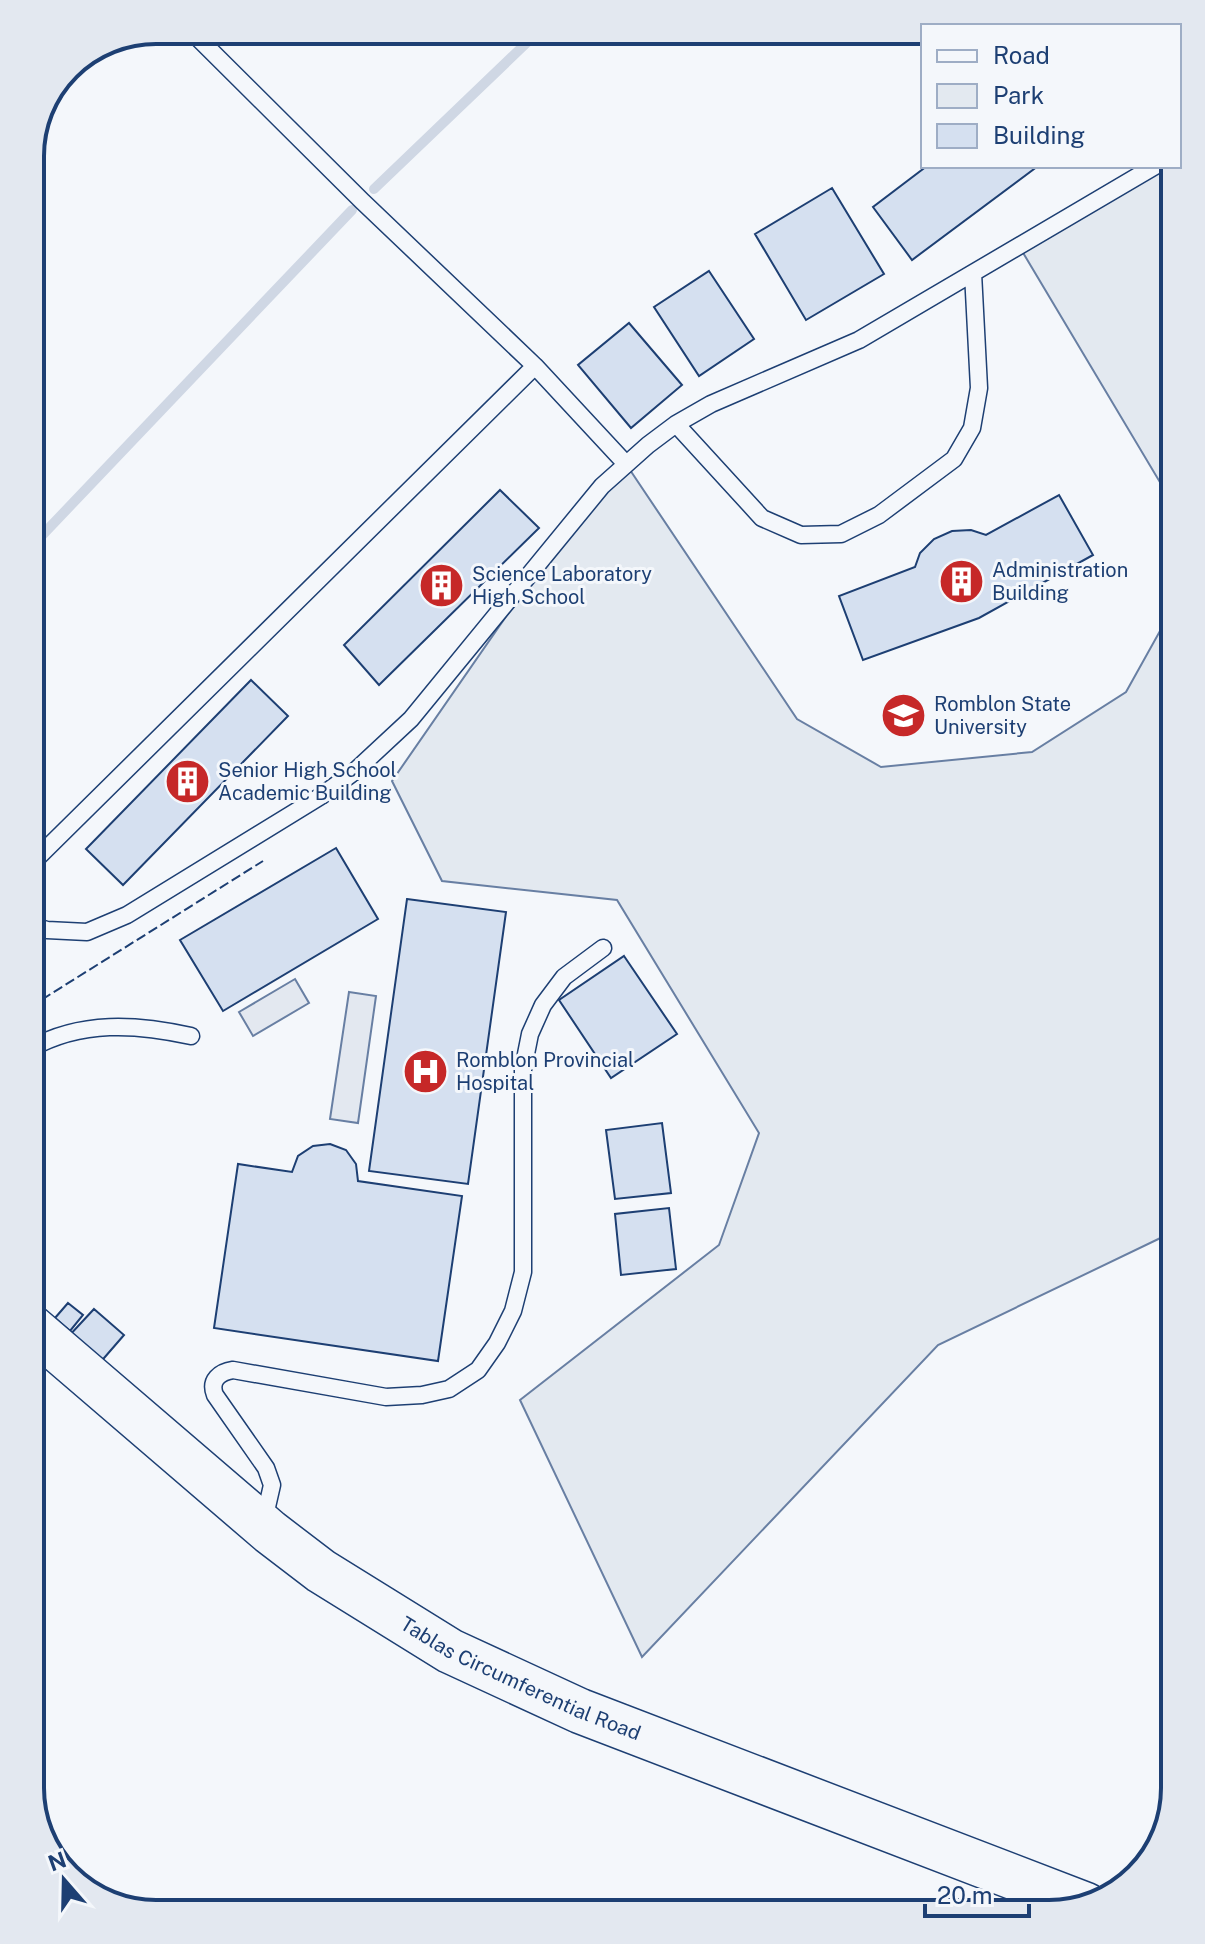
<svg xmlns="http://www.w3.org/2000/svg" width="1205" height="1944" font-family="'Public Sans',sans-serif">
<rect width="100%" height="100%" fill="#f4f7fb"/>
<path fill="#e3e9f0" stroke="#687fa3" stroke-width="2" d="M1155,166H1175V514L1173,504L1019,246Z
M626,464L797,719L881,767L1032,752L1126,692L1175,604V1231L938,1345L642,1657L520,1400L719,1245L759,1133L617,900L442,881L392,781L564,533Z"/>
<path fill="#e3e8f0" stroke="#687fa3" stroke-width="2" d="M295,979L309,1003L253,1036L239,1012Z
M349,992L376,996L358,1123L330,1119Z"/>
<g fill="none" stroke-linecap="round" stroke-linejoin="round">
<path stroke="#cfd7e4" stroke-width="10" d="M374,189L540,30
M30,548L352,210"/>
</g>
<path fill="#d5e0f0" stroke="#1d3f73" stroke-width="2" d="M927,166H1038L912,260L873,207Z
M832,188L884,274L806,320L755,234Z
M709,271L754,339L699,376L654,307Z
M629,323L682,385L631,428L578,365Z
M500,490L539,528L379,685L344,645Z
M1059,495L1093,555L979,618L863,660L839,596L915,567L920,553L934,539L952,531L971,530L986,535Z
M251,680L288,716L123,885L86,849Z
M336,848L378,919L223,1011L180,940Z
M407,899L506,912L468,1184L369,1171Z
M624,956L677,1034L611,1078L559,1000Z
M662,1123L671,1193L615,1199L606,1130Z
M330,1144L346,1150L356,1164L358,1181L462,1196L438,1361L214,1328L238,1164L292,1172L298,1156L313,1146Z
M669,1208L676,1269L621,1275L615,1214Z
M68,1303L83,1315L70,1331L55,1318Z
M94,1309L124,1335L98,1365L67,1338Z"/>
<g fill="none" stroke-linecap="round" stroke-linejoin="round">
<defs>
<path id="service" d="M190,30L362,201L535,366L626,464
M676,424L762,518L801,535L841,534L879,515L954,459L972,428L979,388L973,273
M30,865L535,366
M30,925L47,930L87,932L127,915L321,796L354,772L411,719L602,486L648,445L676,424L711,404L859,340L1155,166
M30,1049C81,1020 137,1024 191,1036
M264,1520L272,1485L266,1468L215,1395C209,1380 220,1372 233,1370L386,1397L422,1395L449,1389L478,1370L497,1343L513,1311L523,1272V1069L530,1034L543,1005L564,977L603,948"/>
<g id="primary">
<path id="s1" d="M30,1326L270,1532L321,1571L450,1651L580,1711L1086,1905"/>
</g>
</defs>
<use href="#service" stroke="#1d3f73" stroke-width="19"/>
<use href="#primary" stroke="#1d3f73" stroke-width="47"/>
<use href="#service" stroke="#f4f7fb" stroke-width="16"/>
<use href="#primary" stroke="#f4f7fb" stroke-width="44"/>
<path stroke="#1d3f73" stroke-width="2" stroke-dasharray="10 4" stroke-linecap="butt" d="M30,1007L263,861"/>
</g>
<defs>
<symbol id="building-disc" viewBox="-11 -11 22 22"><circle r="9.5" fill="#c62828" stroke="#f4f7fb"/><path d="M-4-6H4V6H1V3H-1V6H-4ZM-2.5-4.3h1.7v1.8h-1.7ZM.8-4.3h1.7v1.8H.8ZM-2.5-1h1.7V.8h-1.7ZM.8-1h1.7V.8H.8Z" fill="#fff"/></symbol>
<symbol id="university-disc" viewBox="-11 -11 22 22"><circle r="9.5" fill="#c62828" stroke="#f4f7fb"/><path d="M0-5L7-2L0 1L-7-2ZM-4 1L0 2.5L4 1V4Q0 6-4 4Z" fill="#fff"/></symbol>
<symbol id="hospital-disc" viewBox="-11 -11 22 22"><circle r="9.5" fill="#c62828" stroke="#f4f7fb"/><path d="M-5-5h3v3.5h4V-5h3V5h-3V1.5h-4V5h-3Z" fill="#fff"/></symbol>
</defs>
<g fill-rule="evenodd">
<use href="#building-disc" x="936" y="556" width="51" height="51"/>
<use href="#building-disc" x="416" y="560" width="51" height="51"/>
<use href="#university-disc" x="878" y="690" width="51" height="51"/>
<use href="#building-disc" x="162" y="756" width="51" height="51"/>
<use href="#hospital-disc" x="400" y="1046" width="51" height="51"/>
</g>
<g text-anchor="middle" stroke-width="6" stroke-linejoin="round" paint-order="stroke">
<g font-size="20" fill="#1d3f73" stroke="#f4f7fb" text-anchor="start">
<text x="992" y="577">Administration<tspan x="992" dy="23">Building</tspan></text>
<text x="472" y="581">Science Laboratory<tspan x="472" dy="23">High School</tspan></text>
<text x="934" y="711">Romblon State<tspan x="934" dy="23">University</tspan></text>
<text x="218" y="777">Senior High School<tspan x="218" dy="23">Academic Building</tspan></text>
<text x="456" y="1067">Romblon Provincial<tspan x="456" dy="23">Hospital</tspan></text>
</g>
<g font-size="20" fill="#1d3f73" stroke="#f4f7fb">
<text dy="7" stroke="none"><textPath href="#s1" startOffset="608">Tablas Circumferential Road</textPath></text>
</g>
</g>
<path d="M0 0H1205V1944H0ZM156 44H1049A112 112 0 0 1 1161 156V1788A112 112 0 0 1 1049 1900H156A112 112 0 0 1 44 1788V156A112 112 0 0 1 156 44Z" fill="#e3e8f0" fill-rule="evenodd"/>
<path fill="none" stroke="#1d3f73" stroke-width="4" d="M156 44H1049A112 112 0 0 1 1161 156V1788A112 112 0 0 1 1049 1900H156A112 112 0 0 1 44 1788V156A112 112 0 0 1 156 44Z"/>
<rect x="921" y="24" width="260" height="144" fill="#f4f7fb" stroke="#9eadc5" stroke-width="2"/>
<rect x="937" y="50" width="40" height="12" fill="#f4f7fb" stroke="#9eadc5" stroke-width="2"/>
<text x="993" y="64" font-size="24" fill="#1d3f73">Road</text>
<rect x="937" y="84" width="40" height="24" fill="#e3e9f0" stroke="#9eadc5" stroke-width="2"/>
<text x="993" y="104" font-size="24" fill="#1d3f73">Park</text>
<rect x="937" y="124" width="40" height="24" fill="#d5e0f0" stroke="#9eadc5" stroke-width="2"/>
<text x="993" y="144" font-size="24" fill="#1d3f73">Building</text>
<g transform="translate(64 1880) rotate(340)" stroke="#f4f7fb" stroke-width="6" paint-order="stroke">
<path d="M0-6L14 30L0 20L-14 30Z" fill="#1d3f73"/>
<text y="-12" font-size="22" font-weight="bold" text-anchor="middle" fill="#1d3f73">N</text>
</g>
<path d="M925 1904v12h104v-12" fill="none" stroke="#1d3f73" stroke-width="4"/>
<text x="937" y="1904" font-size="24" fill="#1d3f73" stroke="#f4f7fb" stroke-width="6" paint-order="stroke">20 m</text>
</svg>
